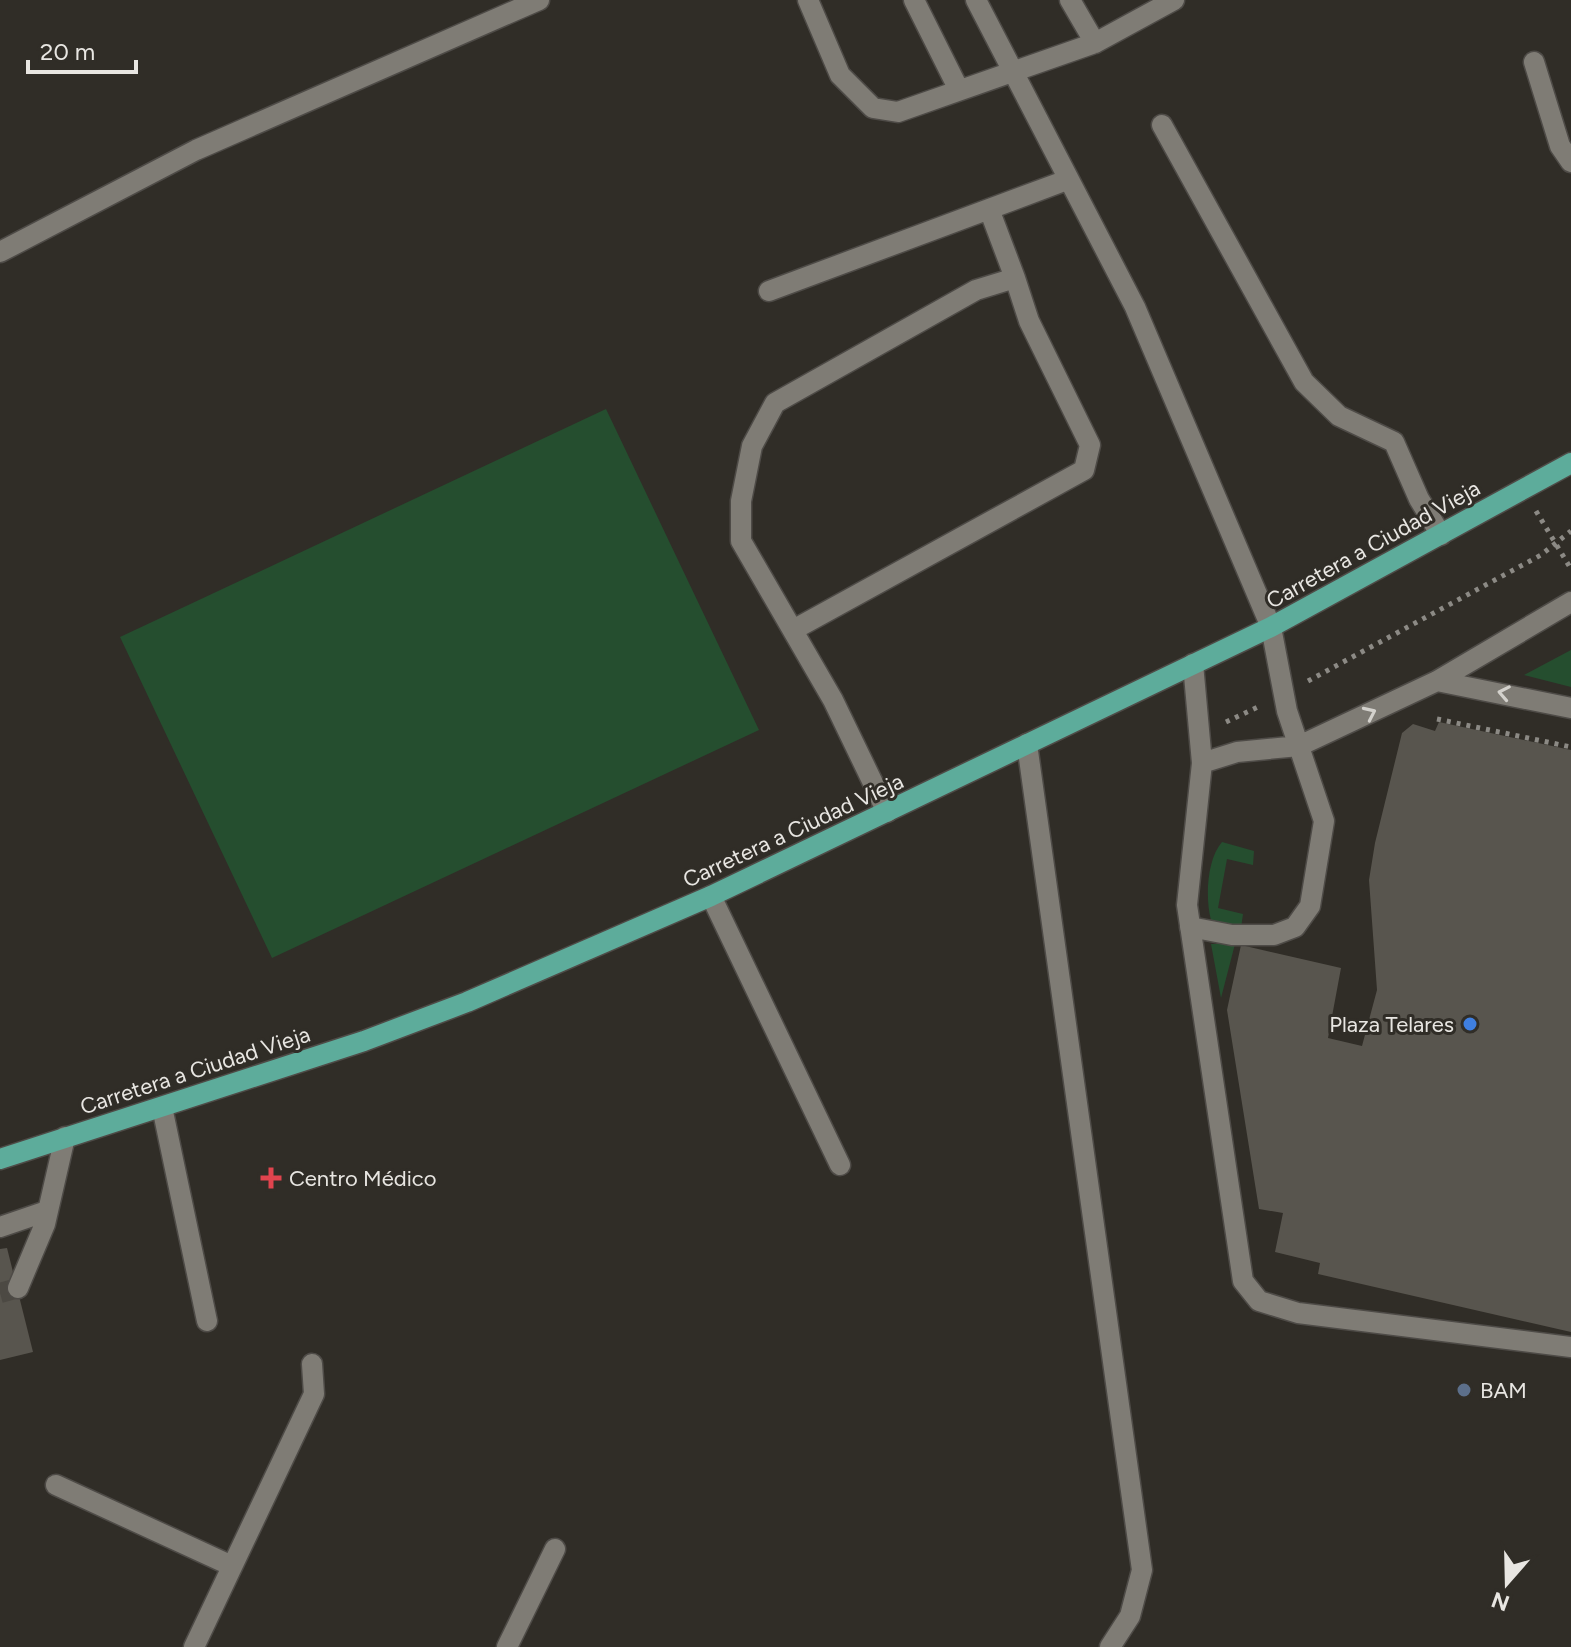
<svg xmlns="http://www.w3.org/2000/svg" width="1571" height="1647" font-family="Figtree,sans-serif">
<rect width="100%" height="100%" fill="#302d27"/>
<path fill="#254e2f" d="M606,409L759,730L272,958L120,637Z
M1571,650V687L1524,675Z
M1222,842L1254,851L1253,865L1227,859L1218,908L1243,914L1241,928L1211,920C1205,898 1207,859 1222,842Z
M1211,944H1235L1221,998Z"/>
<path fill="#58554e" d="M1439,722L1571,750V1332L1318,1274L1320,1263L1275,1252L1283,1213L1259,1209L1227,1010L1241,945L1341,968L1328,1038L1362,1046L1377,990L1369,880L1375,843L1402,733L1413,724L1435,731Z
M7,1248L33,1352L0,1360V1249Z"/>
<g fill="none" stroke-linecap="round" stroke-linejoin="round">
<path stroke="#4c4943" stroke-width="20" stroke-dasharray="20 10" stroke-linecap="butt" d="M0,1293L18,1288"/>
<defs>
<path id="minor" d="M808,0L840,75L873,108L898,112L1095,43L1174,0
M914,0L959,90
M976,0L1135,307L1271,627L1287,711L1324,821L1310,906L1295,927L1274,935H1232L1190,927
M1070,0L1095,43
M1534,62L1560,146L1571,162
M1162,125L1304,382L1339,416L1394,442L1419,499L1441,535
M989,209L1015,278
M0,252L196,150L539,0
M769,291L1067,180
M793,630L1084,470L1090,445L1029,321L1015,278L976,290L775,403L752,446L741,501V541L833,700L887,812
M1193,664L1202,763L1187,905L1243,1281L1259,1301L1298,1313L1571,1347
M1437,681L1571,708
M1027,744L1142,1570L1130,1616L1110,1647
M1202,763L1237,752L1299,746L1437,681L1571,602
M711,896L840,1165
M162,1107L207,1321
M0,1227L47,1211
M18,1288L45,1224L65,1137
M56,1485L232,1566
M194,1647L314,1394L312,1364
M507,1647L555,1549"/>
<path id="major" d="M0,1159L364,1041L467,1002L711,896L1271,627L1571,463"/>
</defs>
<use href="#minor" stroke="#4e4b47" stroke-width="23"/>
<use href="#major" stroke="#4e4b47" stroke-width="23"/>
<path stroke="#8c8a85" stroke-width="5" stroke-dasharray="4 6" stroke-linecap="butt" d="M1536,511L1571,569
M1308,681L1541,555L1571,531
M1437,719L1571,747
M1226,722L1260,706"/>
<use href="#minor" stroke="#7f7c75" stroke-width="20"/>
<use href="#major" stroke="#5dac9b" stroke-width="20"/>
</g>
<defs><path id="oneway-chevron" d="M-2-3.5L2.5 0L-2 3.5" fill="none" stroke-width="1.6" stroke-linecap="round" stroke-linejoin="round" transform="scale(2)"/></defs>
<g stroke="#d3d1cc">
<use href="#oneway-chevron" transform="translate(1504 693) rotate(-169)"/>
<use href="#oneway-chevron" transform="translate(1370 713) rotate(-25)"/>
</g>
<circle fill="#3f7fe0" stroke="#302d27" stroke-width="3" cx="1470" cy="1024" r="8"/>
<path fill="#e0444e" stroke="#302d27" stroke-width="3" d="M267 1166h8v8h8v8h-8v8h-8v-8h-8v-8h8z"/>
<circle fill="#5c6f8a" stroke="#302d27" stroke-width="3" cx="1464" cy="1390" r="8"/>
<g text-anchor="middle" stroke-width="6" stroke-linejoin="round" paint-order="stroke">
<g font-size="22" fill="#e8e6e2" stroke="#302d27">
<text transform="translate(1373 544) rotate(-29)" y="8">Carretera a Ciudad Vieja</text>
<text transform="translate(793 830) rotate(-25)" y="8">Carretera a Ciudad Vieja</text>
<text transform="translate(195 1070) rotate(-18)" y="8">Carretera a Ciudad Vieja</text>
</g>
<g font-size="22" fill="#e8e6e2" stroke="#302d27" text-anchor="start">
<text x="1454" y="1032" text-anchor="end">Plaza Telares</text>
<text x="289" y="1186">Centro Médico</text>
<text x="1480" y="1398">BAM</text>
</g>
</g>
<g transform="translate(1507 1583) rotate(200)" stroke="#302d27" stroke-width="6" paint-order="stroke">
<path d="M0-6L14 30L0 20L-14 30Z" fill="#e8e6e2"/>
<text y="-12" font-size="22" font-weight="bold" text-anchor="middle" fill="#e8e6e2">N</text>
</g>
<path d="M28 60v12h108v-12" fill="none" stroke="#e8e6e2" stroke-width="4"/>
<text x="40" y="60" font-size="24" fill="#e8e6e2" stroke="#302d27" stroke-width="6" paint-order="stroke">20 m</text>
</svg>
